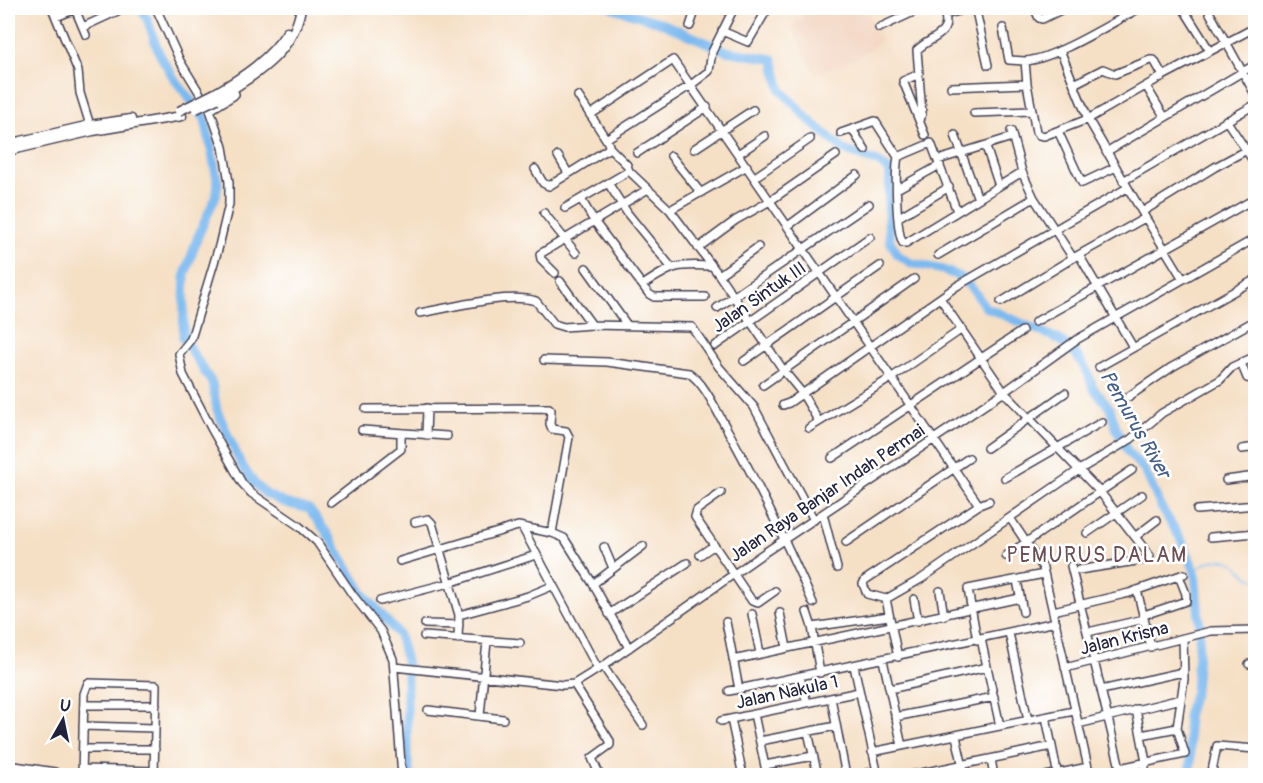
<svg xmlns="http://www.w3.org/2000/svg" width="1263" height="783" font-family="Pangolin,sans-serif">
<rect width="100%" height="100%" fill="#fff"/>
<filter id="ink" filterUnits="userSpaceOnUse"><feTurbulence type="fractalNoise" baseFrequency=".0167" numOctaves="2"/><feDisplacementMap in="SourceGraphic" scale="12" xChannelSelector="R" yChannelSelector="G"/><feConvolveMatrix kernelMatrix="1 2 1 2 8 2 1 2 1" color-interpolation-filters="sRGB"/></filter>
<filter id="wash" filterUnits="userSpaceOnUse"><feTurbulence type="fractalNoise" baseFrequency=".008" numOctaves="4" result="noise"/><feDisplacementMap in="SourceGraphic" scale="24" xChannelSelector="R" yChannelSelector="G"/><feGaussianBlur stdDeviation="1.35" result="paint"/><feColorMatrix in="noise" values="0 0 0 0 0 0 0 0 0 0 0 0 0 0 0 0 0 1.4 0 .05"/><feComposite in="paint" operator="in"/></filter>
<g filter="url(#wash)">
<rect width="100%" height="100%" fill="#f5dfc5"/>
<path fill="#f3d4bf" d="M807,8H870V17L882,41L856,58L815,75L792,28L796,20L800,22Z"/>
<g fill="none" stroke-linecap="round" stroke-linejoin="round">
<path stroke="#7db9ef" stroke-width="1.5" d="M1195,571C1207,560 1221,555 1236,565C1244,571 1245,577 1256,579"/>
<path stroke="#7db9ef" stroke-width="9" d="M139,8L147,18L159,53L173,77L205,119L218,184L216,196L198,236L185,275L183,338L212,383L217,410L241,464L254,483L266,494L285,503L309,509L327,533L363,593L399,635L407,665V756L410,776
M613,8L659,22L726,51L773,59L781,90L808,119L844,150L878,162L890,171L888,222L890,241L898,255L911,263L943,270L961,277L975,292L985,307L1060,340L1076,354L1088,373L1093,388L1110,408L1116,428L1128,452L1145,471L1161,507L1182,541L1195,571L1200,629L1195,691L1187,716L1191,762L1188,776"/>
</g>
</g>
<g filter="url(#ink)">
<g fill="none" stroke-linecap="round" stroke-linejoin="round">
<defs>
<path id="minor" d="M52,8L78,71L80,93L90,125
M156,8L180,61L210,110L223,147L229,182V204L219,246L191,339L179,354L183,374L211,428L242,483L251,493L299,526L317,542L352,594L381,631L393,659L402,776
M1034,8L1039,18L1042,19L1065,8
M1183,8L1210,51
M1207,8L1256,96
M75,9L86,35
M945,15L969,8L976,11L988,65
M56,17L78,8
M690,26L696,8
M83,27L124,8
M879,28L922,8
M1003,28L1009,60L1025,61
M722,31L748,42L768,8
M1060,50L1088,119L1142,212L1183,279
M919,74L903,81L925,135
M1027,84L1025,61C1055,59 1111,23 1140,8
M1074,84L1103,69L1115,74L1150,60H1154L1163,76
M1146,86L1164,116
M951,87L1027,84L1036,132L1039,135L1044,136L1088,119L1163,76L1256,27
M210,110L233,96L235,94L231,86
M974,113L1032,111
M590,115L673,60L979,505
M919,119L922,114L917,50C932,35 954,37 943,8
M1226,120L1256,165
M852,129L865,150
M1011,131L1022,172L1034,198L1073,258
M1058,131L1082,183L1116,167
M841,133L875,121L898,157
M955,135L978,199
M606,139L691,85L709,71L712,52L734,8
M609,147L627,165L629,171L670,210L719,275L784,371L802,393L819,422
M986,147L999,186
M694,149L753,110
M1106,152L1256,64
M637,153L707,107
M738,154L765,136
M558,156L568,173
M671,156L701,193
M938,160L1012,137
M535,169L543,183L549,186L608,149L609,145L606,139L578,96
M755,177L810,139
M1123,181L1256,104
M608,183L628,214L671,267
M897,189L940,165
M581,199L594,221L649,294L654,297H705
M565,208L629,171
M670,210L747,166
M957,211L931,143L898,157C895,170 896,233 903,243H906L1022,172
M1142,212L1215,167L1256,145
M544,213L576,253
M899,217L949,187
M788,226L857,175
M698,248L736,220L770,201L836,155
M938,255L1034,198
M1079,255L1133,347
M586,268L627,325
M555,273L541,259L540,254L648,189
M719,275L758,247
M560,281L592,325
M643,285C672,266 675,264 710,266
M940,298L1004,392L1100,492L1150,556L1149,559L1079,570
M1001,302L1073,258L1145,218
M717,308L869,204
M420,313C450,308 507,292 536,301L554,324L564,327L592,325L692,327L719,367L754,407L814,520
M1035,322L1256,198
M715,346L870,237
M544,360L607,362L689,373C704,383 714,406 723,422C756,480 786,541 813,603
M744,361L880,266
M1241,363L1247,378L1256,380
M1099,367L1256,279
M763,385L914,279
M1128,397L1172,367L1256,320
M783,405L789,403L957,286L1127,188
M366,409L549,408L551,410L550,424L552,429L566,431L569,437L552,533
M809,428L891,378L962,329
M362,430L447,436
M426,435L427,408
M987,448L1065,393
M1242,449L1256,447
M832,458L1022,331
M1005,478L1102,422
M1226,480L1256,476
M721,493L697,510L695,517L752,601L758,603L775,591
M989,501L979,505L865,580L863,584L867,594L886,599L921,579L1079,470L1131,439L1162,413L1220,380L1232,367L1256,356
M331,503L401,449V433
M1197,510L1256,505
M823,514L837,568
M1010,518L1043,568L1090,776
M415,522L428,519L432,523L459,615L458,639
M522,527L598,669
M1087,533L1142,495
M1136,536L1157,520
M1211,537L1256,533
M846,542L969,458
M604,547L613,568
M700,555L713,546
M1006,556L1132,470
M400,561L518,526L552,533L564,538L593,584
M1071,566L1122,776
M1017,580L1023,612
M1137,590L1151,647
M940,591L944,616
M886,599L898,657
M914,599L918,621
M380,601L449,583L536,555
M1053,611L1129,593L1184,574
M807,612L812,627L820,673
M780,613L787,648
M609,614L687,563
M752,614L760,653
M459,615L528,596L552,586
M1144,615L1186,601V594L1179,576
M726,622L739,689
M425,624L459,625
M812,627L889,616
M1088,632L1144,619
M1009,633L1028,720
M424,636L520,643
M981,639L1000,726
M977,640L968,589L1044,574
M629,648L593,584L643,546
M733,660L1020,598
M883,660L902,746
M1249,664H1256
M603,666L643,725
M854,666L878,776
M394,667L563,685L574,684L603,666L761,555L1004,392L1076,340L1256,238
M1065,668L1211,631L1256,630
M800,677L807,703
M574,684L610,741V745L592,758L600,776
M890,689L987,667
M1101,690L1183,672
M729,691L1056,622
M831,698L846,776
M84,705H156
M1136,709L1146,762L1143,776
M428,710L503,719
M754,714L767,776
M480,716L487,641
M895,717L994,697
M1046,717L1058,776
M731,719L743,776
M721,721L859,692
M1078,724L1181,699
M83,726L155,728
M808,732L818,776
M1141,735L1177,728
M956,736L965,776
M760,741L836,726
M83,749H155
M872,752L1074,711
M991,759L994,776
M8,765L55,772
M765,765L813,756
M1120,768L1185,754L1177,728L1184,679L1183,639
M82,769L154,771
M82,776L84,694L88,683L156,685L154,776
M855,776L877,771
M907,776L1052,746
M1046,776L1088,767
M1211,776L1217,746L1256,749"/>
<path id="major" d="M215,93C243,77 270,59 287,32
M217,99C254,75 293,55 301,8
M8,144L90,125L131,119
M8,151L93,131L182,116"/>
</defs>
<use href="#minor" stroke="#423e50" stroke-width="10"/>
<use href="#major" stroke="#423e50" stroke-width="11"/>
<use href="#minor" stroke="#fff" stroke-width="7"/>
<use href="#major" stroke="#fff" stroke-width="8"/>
<defs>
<path id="major-bridge" d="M196,109L217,99
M179,111L215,93"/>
</defs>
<use href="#major-bridge" stroke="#423e50" stroke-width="11" stroke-linecap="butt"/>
<use href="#major-bridge" stroke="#fff" stroke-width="8"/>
</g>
</g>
<g text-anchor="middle" stroke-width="5" stroke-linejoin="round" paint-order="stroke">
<g font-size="18" fill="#22223b" stroke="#fff">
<text transform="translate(759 297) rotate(-35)" y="6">Jalan Sintuk III</text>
<text transform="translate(827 493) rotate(-34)" y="6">Jalan Raya Banjar Indah Permai</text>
<text transform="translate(1124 638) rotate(-14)" y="6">Jalan Krisna</text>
<text transform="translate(787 692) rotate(-12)" y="6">Jalan Nakula 1</text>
</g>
<g font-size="20" font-style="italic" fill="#465e83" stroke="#fff">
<text transform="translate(1136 424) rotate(60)" y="7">Pemurus River</text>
</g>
<g font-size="21" letter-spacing="1.5" fill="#694d54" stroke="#fff">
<text x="1097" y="562">PEMURUS DALAM</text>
</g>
</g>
<rect width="1263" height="783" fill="none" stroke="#fff" stroke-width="30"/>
<g transform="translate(63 720) rotate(9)" stroke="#ffffff" stroke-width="4.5" paint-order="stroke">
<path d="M0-4.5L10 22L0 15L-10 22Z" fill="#22223b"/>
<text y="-9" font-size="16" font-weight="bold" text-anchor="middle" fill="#22223b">U</text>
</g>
</svg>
